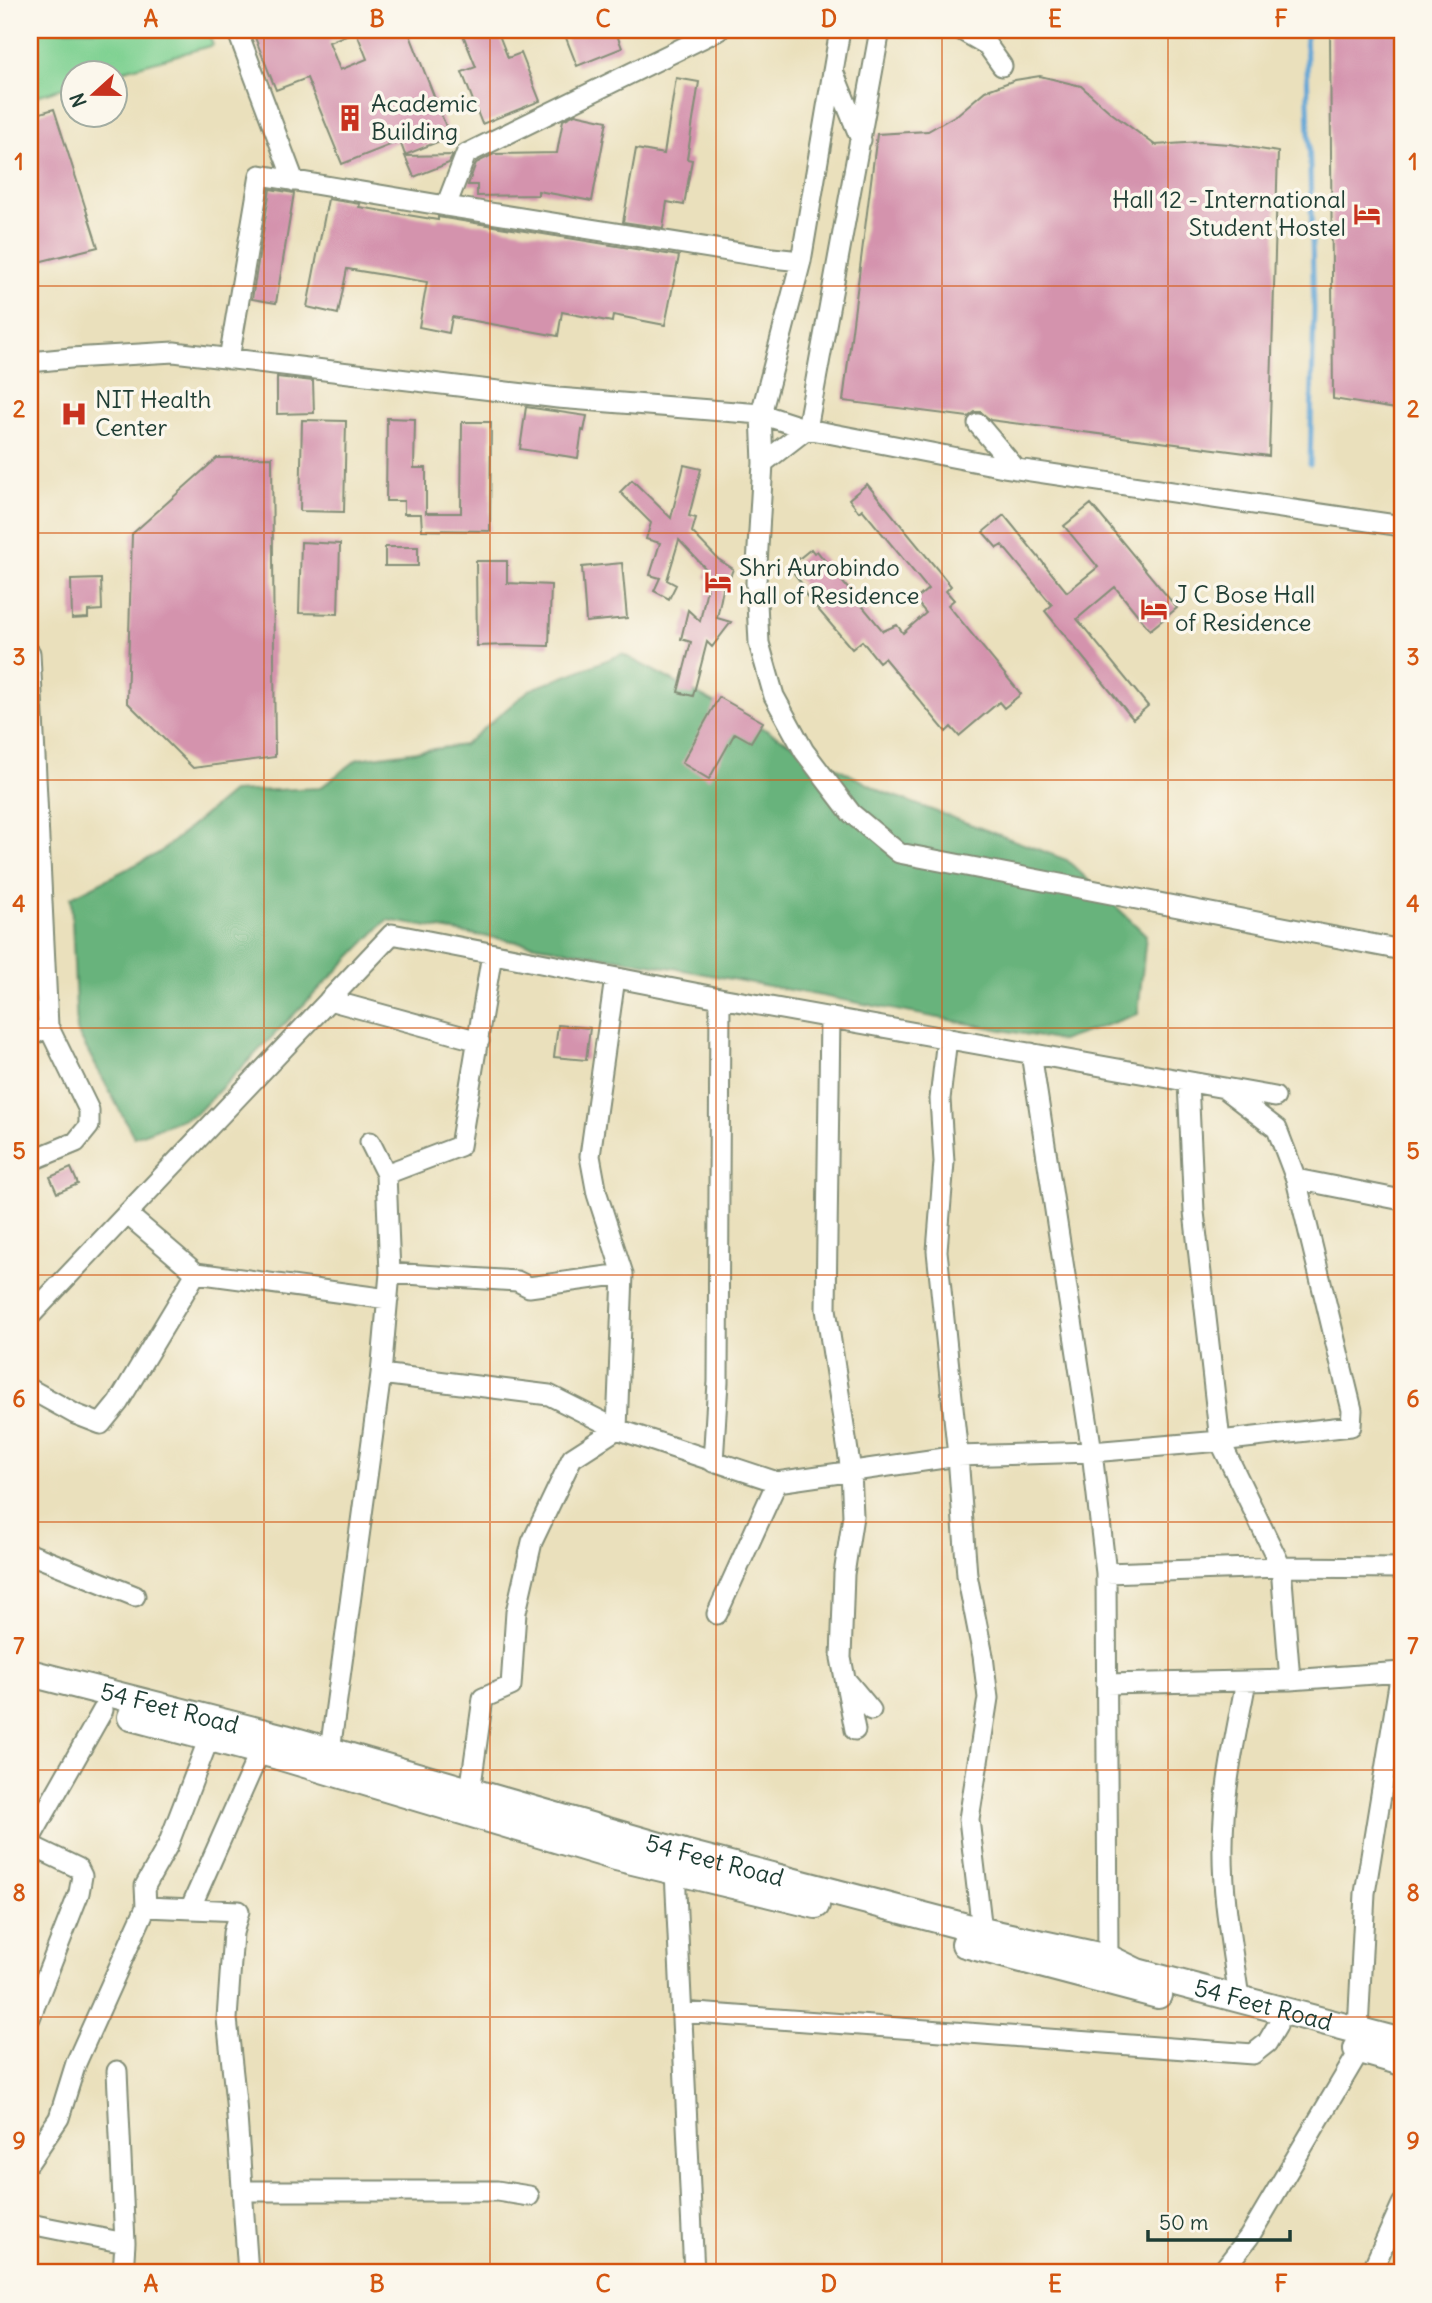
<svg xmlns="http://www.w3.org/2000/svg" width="1432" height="2303" font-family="Delius,sans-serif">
<rect width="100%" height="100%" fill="#fbf7ec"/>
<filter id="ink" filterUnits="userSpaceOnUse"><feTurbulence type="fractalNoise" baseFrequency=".0143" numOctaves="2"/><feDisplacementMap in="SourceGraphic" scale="14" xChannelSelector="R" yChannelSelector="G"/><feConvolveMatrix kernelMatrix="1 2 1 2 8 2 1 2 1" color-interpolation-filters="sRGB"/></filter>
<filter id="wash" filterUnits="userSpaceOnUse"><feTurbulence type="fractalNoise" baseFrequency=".00686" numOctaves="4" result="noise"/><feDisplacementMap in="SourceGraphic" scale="28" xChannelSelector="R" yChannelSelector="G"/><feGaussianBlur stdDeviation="1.57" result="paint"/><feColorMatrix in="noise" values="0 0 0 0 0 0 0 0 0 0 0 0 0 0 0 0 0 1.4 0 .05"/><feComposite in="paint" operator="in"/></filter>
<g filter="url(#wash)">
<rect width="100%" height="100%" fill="#eae0bc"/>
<path fill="#7fd192" stroke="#4f8763" stroke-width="2" d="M30,30H207L213,45L114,73L74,74L73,85L30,98Z"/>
<path fill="#67b37c" stroke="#437858" stroke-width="2" d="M622,654L883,792L1067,860L1146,935L1138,1014L1061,1041L673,968L387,920L196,1114L134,1137L77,1031L71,897L159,853L232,792L320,788L358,759L464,745L529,690Z"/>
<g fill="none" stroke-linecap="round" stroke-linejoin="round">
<path stroke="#61a5d6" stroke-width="5" d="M1306,30L1314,309L1310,465"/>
</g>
<g id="blocks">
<path fill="#d493ad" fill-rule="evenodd" d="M252,30H408L450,137L405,155L400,141L342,164L307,78L276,90ZM356,31L367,59L340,70L329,42Z
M461,30H497L508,58L521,53L540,101L482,124L462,72L476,67Z
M563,30H615L622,48L577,66Z
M1330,30H1402V410L1333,399Z
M1040,76L1081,86L1110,112L1155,145L1201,142L1229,144L1278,152L1269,456L990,420L981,412H975L968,417L843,401L877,134L928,131L958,114L985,91L1015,80Z
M676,78L699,82L687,159L692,160L684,205L667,202L663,228L623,222L636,149L664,154Z
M54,109L98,247L30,264V116Z
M575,114L607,121L592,201L538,191V195L477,196V185H468L476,163L494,154L557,153L563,120Z
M453,155L449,163L414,177L405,156Z
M270,189L294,193L276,303L252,299Z
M328,199L360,204L359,207L438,220V217L679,256L665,325L613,315L612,322L562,312L558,336L452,317L449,333L419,327L427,282L347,269L338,314L307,307Z
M277,377L313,381L314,413L277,414Z
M526,407L587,416L584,431L582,430L578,458L520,449Z
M387,418L415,419L414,468H426V513H461L462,422H491L490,531L422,530L421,514H404V501H386Z
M302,420L346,421L344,512L300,511Z
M272,457L275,757L193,768L127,702L132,534L217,458Z
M684,465L701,469L689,516L696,518L692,532L718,559L733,569L727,585L724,584L717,618L731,622L712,647L707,642L693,696L678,692L691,642L681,639L688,610L700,621L709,579L705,578L707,570L679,540L667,580L676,585L669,599L654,591L660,578L650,575L660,543L646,539L651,523L620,492L632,480L671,518Z
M867,484L951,586L946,591L954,600L948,605L1021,694L1004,708L999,702L959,736L951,727L946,732L884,658L879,662L862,641L852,649L799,587L802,584L789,567L811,549L814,553L817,551L883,631L897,625L903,633L926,613L915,600L928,589L862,509L859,512L849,499Z
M1091,504L1177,608L1150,630L1115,587L1077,619L1148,706L1133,719L1045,611L1052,605L1002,545L997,548L983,532L1004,515L1067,592L1098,567L1064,526Z
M301,542L340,544L338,614L299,613Z
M385,547H418V566H385Z
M476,561H507V583L551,585L549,646L508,645L477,646Z
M622,563L627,618L586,622L582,567Z
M101,579L102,610L88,611V618L72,619L71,580Z
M719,697L763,722L751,742L735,733L709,779L682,763Z
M558,1025L590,1028L586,1060L554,1057Z
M71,1168L78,1184L57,1193L50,1177Z"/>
</g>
</g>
<g filter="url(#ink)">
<use href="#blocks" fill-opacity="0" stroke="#848e78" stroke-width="2"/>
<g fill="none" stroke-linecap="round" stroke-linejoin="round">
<defs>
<path id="street" d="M237,30L294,181
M840,30L801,261L761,414L763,463L756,582L759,643L774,696L804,751L851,813L899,853L1402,950
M961,30L987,45L1002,66
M833,71L861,140
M446,206L772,258L801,261
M229,359L260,175L446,206L466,154L719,30
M30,362L71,358L174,352L558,398L761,414L807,429L1004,467L1402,526
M978,424L1016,469
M763,463L807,429L880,30
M30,653L48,1026L89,1110V1126L76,1142L30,1161
M329,1000L479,1041
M830,1017L826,1309L851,1471L853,1516L844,1574L841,1658L855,1730
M30,1037L48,1026
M947,1038L940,1099L944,1162L937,1251L958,1456L967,1575L983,1656L988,1698L969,1819L982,1931
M1031,1053L1092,1452L1106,1573L1108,1958
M1226,1090L1277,1129L1296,1179L1352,1410L1351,1426L1220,1441L1281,1567L1290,1680
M386,1174L460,1146L492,954
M1296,1179L1402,1200
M127,1214L196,1273L388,1299
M390,1273L517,1281L529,1287L623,1274
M30,1316L392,934L720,998L1275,1097
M381,1374L549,1395L617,1429L777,1482
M30,1389L75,1414L101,1424L118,1403L196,1273
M713,1462L718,1382L720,998
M30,1554L135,1596
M1106,1573L1281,1567L1402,1568
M717,1614L777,1482L958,1456L1092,1452L1220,1441L1194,1212L1188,1082
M846,1680L871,1710
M1106,1684L1290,1680L1402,1672
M330,1751L381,1374L390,1273L386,1174L370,1142
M470,1792L483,1698L511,1686L516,1612L532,1542L572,1458L617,1429L623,1274L597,1194L590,1156L615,978
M30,1839L103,1710
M30,1845L78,1868L82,1876L79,1893L30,2018
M680,1860L675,1871L694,2273
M146,1907L145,1886L168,1845L209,1738
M190,1909L260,1751
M1239,1998C1232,1947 1222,1896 1223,1845C1223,1789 1236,1735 1246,1681
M682,2012L1253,2054L1267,2043L1277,2026
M117,2071L125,2243L123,2273
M30,2161L59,2118L76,2063L146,1907L239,1911L233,1933L227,2019L236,2102L248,2273
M242,2191H497L529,2196
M30,2224L125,2243
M1221,2273L1249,2237L1360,2050L1358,2030L1365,1893L1401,1672
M1371,2273L1402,2204"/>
<g id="secondary">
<path id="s1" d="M30,1673L285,1738L684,1853L982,1931L1108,1958L1137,1972L1402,2042"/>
<path d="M131,1717L278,1756L616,1857L816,1905"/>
<path d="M965,1944L1158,1995"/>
<path d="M1357,2049L1402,2062"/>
</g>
</defs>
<use href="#street" stroke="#848e78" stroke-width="23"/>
<use href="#secondary" stroke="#848e78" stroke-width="30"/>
<use href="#street" stroke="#fff" stroke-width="19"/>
<use href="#secondary" stroke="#fff" stroke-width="26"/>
</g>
</g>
<path fill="none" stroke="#d45610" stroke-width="2" stroke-opacity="0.55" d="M264,30V2273M490,30V2273M716,30V2273M942,30V2273M1168,30V2273M30,286H1402M30,533H1402M30,780H1402M30,1028H1402M30,1275H1402M30,1522H1402M30,1770H1402M30,2017H1402"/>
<defs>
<symbol id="building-bare" viewBox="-9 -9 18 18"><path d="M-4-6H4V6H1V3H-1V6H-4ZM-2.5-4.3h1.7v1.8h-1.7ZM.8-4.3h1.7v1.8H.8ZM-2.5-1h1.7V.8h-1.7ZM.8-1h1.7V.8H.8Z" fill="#c8321e" stroke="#fbf7ec" stroke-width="2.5" paint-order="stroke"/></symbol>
<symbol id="hotel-bare" viewBox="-9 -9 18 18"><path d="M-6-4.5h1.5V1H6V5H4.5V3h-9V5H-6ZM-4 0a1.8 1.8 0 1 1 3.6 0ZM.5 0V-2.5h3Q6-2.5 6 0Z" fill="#c8321e" stroke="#fbf7ec" stroke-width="2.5" paint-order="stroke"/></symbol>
<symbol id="hospital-bare" viewBox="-9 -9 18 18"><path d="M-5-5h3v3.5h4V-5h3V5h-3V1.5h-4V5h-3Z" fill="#c8321e" stroke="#fbf7ec" stroke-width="2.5" paint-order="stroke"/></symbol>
</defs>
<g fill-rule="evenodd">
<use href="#building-bare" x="331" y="99" width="38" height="38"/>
<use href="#hotel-bare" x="1348" y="195" width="38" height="38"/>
<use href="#hospital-bare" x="55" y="395" width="38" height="38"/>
<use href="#hotel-bare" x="699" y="563" width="38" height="38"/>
<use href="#hotel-bare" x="1135" y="590" width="38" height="38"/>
</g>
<g text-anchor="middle" stroke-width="7" stroke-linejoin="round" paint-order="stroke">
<g font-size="24" fill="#1f3d34" stroke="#fbf7ec" text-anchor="start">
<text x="371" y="112">Academic<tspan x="371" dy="28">Building</tspan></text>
<text x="1346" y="208" text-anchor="end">Hall 12 - International<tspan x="1346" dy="28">Student Hostel</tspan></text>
<text x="95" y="408">NIT Health<tspan x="95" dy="28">Center</tspan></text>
<text x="739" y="576">Shri Aurobindo<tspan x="739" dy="28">hall of Residence</tspan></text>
<text x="1175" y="603">J C Bose Hall<tspan x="1175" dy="28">of Residence</tspan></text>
</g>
<g font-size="24" fill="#1f3d34" stroke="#fbf7ec">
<text dy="8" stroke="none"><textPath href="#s1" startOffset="144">54 Feet Road</textPath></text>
<text dy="8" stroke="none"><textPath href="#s1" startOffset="710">54 Feet Road</textPath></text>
<text dy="8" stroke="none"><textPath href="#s1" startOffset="1278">54 Feet Road</textPath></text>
</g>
</g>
<rect width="1432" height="2303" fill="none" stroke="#fbf7ec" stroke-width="77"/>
<g transform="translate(94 94) rotate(249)"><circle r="33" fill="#fbf7ec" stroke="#a3ada2" stroke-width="2"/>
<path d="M0-5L12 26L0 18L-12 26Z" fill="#c8321e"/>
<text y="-10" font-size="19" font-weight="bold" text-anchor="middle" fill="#1f3d34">N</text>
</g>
<path d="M1148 2230v10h142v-10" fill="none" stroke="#1f3d34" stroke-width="3.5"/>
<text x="1159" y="2230" font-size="21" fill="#1f3d34" stroke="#fbf7ec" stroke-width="5" paint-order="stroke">50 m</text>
<rect x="38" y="38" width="1356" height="2226" fill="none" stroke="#d45610" stroke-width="2.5"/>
<g font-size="23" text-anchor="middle" font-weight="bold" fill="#d45610">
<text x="151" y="27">A</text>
<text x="377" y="27">B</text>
<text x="603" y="27">C</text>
<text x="829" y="27">D</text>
<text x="1055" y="27">E</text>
<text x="1281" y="27">F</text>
<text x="19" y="170">1</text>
<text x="1413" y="170">1</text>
<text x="19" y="417">2</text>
<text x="1413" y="417">2</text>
<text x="19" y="665">3</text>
<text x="1413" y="665">3</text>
<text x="19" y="912">4</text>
<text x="1413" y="912">4</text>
<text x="19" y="1159">5</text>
<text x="1413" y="1159">5</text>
<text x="19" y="1407">6</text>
<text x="1413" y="1407">6</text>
<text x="19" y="1654">7</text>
<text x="1413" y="1654">7</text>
<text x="19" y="1901">8</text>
<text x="1413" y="1901">8</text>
<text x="19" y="2149">9</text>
<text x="1413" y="2149">9</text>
<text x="151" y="2292">A</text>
<text x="377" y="2292">B</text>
<text x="603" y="2292">C</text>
<text x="829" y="2292">D</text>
<text x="1055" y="2292">E</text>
<text x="1281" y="2292">F</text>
</g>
</svg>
